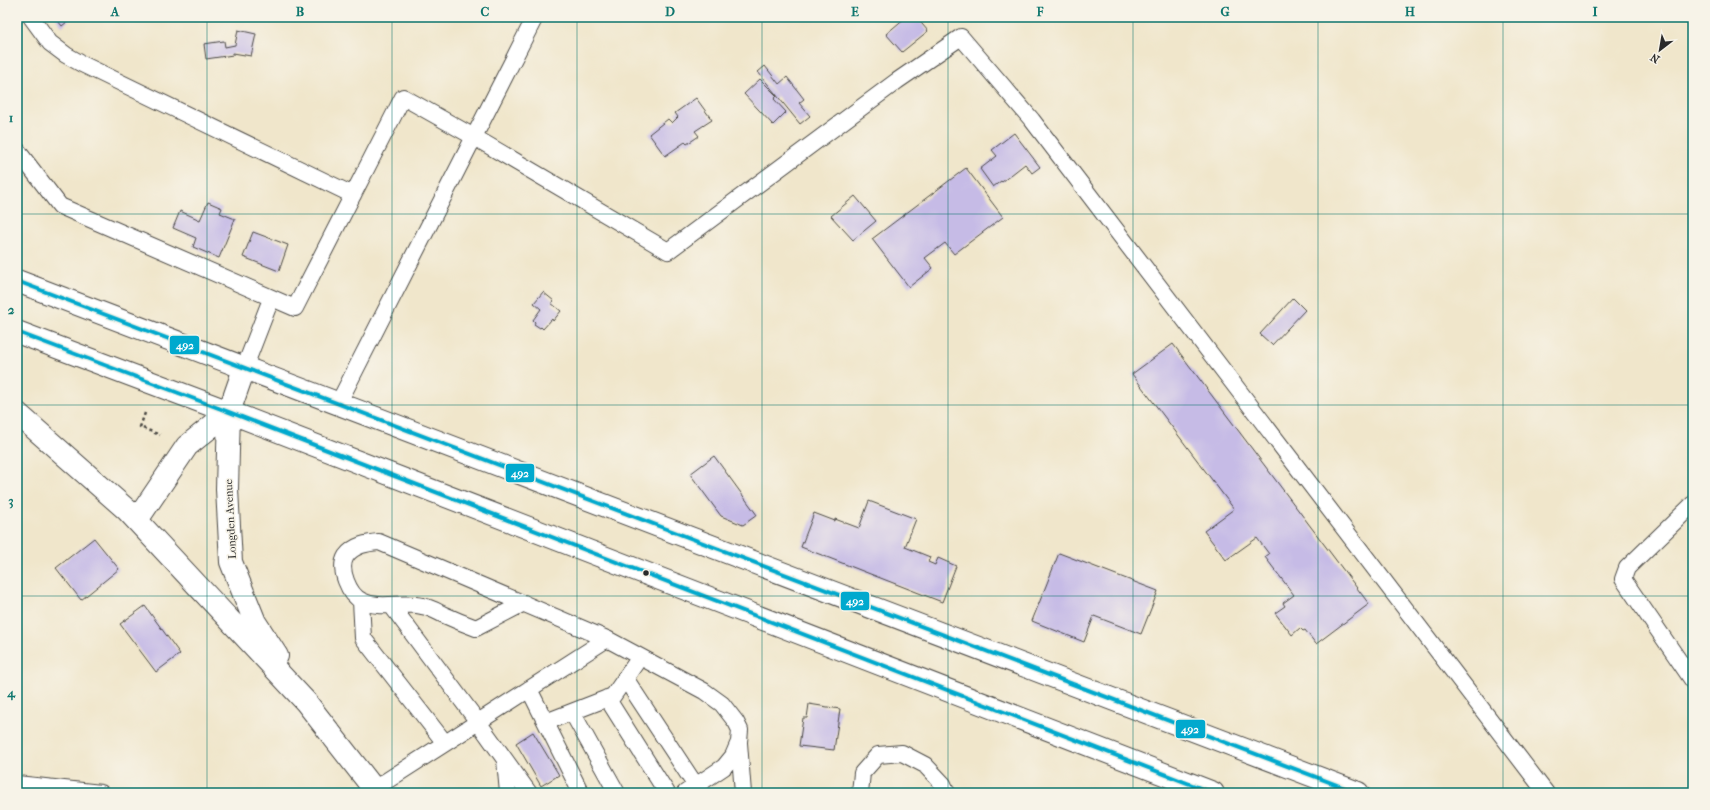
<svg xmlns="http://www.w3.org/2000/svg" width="1710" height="810" font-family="'IM FELL French Canon',serif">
<rect width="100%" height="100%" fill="#f7f3e8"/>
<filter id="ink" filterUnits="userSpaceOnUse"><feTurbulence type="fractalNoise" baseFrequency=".025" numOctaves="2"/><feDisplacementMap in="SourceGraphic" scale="8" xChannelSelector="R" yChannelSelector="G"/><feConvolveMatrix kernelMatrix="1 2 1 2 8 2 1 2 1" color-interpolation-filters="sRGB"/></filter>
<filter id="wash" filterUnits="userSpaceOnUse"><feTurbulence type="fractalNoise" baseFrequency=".012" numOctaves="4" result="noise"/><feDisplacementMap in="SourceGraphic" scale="16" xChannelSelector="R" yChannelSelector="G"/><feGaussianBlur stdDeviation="0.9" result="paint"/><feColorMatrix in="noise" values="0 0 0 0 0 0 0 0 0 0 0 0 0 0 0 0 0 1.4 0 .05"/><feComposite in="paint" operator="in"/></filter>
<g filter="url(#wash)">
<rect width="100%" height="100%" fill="#f0e6cb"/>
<g id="blocks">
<path fill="#c6bbe6" d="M55,17H73L62,26Z
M906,17H916L928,31L902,52L886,34Z
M238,30L256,34L251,56L233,53V55L206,59L204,44L224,41L225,47L235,45Z
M765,66L779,84L787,77L804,99L799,103L810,116L800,124L758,72Z
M760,79L777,96L774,99L786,112L773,125L744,94Z
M696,98L712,120L695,131L699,136L687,144L685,142L665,156L649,134L668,119L672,123L678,117L675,113Z
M1014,133L1040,167L1032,173L1025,164L1002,182L1001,181L993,187L980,169L997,156L992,150Z
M966,168L1003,217L954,254L945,243L925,258L933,268L909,287L872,239Z
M855,196L876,221L853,240L831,216Z
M208,202L222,208L220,213L235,219L219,258L193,247L196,238L173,228L180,211L200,220Z
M253,232L288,245L279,271L243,257Z
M543,292L554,301L551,303L561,311L553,321L552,319L543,329L541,327L540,328L534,324L535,322L533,320L541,309L534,303Z
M1293,298L1305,310L1272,345L1260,334Z
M1173,344L1369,604L1316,644L1305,630L1303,631L1300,628L1292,635L1275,613L1285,606L1283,603L1294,595L1265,557L1269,554L1257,538L1226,560L1204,531L1234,509L1132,374Z
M714,456L757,515L743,525L721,516L690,474Z
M869,501L916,519L905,547L930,557L928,562L935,565L938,558L956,566L942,602L801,547L814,513L835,521V519L859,528Z
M94,538L119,569L81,600L56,568Z
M1059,553L1158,591L1141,634L1094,616L1084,642L1032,621Z
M145,606L180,654L156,672L120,624Z
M809,704L840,709L834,750L799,746L803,718H807Z
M533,732L559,775L541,786L516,743Z"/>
</g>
</g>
<g filter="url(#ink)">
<use href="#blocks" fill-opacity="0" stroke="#494743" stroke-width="1"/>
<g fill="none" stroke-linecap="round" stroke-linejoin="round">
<defs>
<path id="service" d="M31,17L50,43L66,55L82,64L353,195
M17,150L60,206L295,308L403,97L474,137L668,251L897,81L961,37L1032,120L1546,793
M244,369L271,299
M338,404L535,17
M1693,504L1627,568L1623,579L1693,681
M361,601L363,638L445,743
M524,603L476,628C465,624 453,619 442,614C436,611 429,607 422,606C404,601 380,610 362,601C349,595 338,569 346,556C354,545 367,543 379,542L607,639
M391,605L478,722L529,793
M625,678L696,786
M529,689L581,793
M607,698L667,793
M572,712L617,793
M546,722L613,696L640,657
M739,743L743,793
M505,760L508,793
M17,784L101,793
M365,793L374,789L607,639L704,691L722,704L736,722L740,730L739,742L733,756L724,767L685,793
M860,793L862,773L878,755L902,753L925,765L943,784L947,793"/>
<path id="tertiary" d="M244,369L229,412L227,489L231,562L255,622L277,656
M17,413L127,510L306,702L377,793
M137,520L187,446L229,412"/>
<path id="primary" d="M17,281L1358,793
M17,332L229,412L1213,793"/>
</defs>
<use href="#service" stroke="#494743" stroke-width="18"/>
<use href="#tertiary" stroke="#494743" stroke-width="24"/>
<use href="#primary" stroke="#494743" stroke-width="24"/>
<path stroke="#494743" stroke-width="2.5" stroke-dasharray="3 3" stroke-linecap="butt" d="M145,413L140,427L160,435"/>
<use href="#service" stroke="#fff" stroke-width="16"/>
<use href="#tertiary" stroke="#fff" stroke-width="22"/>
<use href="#primary" stroke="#fff" stroke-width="22"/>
<defs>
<path id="bus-1" d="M17,281L1358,793
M17,332L229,412L1213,793"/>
</defs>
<use href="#bus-1" stroke="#f7f3e8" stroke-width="7"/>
<use href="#bus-1" stroke="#00a9ce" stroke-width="4"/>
</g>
</g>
<path fill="none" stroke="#0f766e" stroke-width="1" stroke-opacity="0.55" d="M207,17V793M392,17V793M577,17V793M762,17V793M948,17V793M1133,17V793M1318,17V793M1503,17V793M17,214H1693M17,405H1693M17,596H1693"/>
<circle fill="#2b2b2b" stroke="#f7f3e8" stroke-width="1.5" cx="646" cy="573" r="3.5"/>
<g text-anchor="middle" stroke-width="3" stroke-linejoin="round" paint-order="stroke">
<g font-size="11" fill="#2b2b2b" stroke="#f7f3e8">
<text transform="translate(230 519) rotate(-93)" y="4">Longden Avenue</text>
</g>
</g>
<g stroke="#f7f3e8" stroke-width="1.5">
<rect x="169" y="335" width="31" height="20" rx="4" fill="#00a9ce"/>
<rect x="505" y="463" width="30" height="20" rx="4" fill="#00a9ce"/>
<rect x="840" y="591" width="30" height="20" rx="4" fill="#00a9ce"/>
<rect x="1175" y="719" width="31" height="20" rx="4" fill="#00a9ce"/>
</g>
<g font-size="11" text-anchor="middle" font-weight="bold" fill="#fff">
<text x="185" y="349">492</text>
<text x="520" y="477">492</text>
<text x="855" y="605">492</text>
<text x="1190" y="733">492</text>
</g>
<rect width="1710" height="810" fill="none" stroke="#f7f3e8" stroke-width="44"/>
<g transform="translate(1660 50) rotate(211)" stroke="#f7f3e8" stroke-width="3" paint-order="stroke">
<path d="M0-3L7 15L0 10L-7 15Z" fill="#2b2b2b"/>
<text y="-6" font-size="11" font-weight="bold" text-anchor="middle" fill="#2b2b2b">N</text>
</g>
<rect x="22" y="22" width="1666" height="766" fill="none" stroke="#0f766e" stroke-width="1.5"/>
<g font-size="13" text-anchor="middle" font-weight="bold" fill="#0f766e">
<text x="115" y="16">A</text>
<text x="300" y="16">B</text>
<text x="485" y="16">C</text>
<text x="670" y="16">D</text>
<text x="855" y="16">E</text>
<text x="1040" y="16">F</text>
<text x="1225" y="16">G</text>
<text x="1410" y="16">H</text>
<text x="1595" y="16">I</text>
<text x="11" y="122">1</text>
<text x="11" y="314">2</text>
<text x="11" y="505">3</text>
<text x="11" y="697">4</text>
</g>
</svg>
